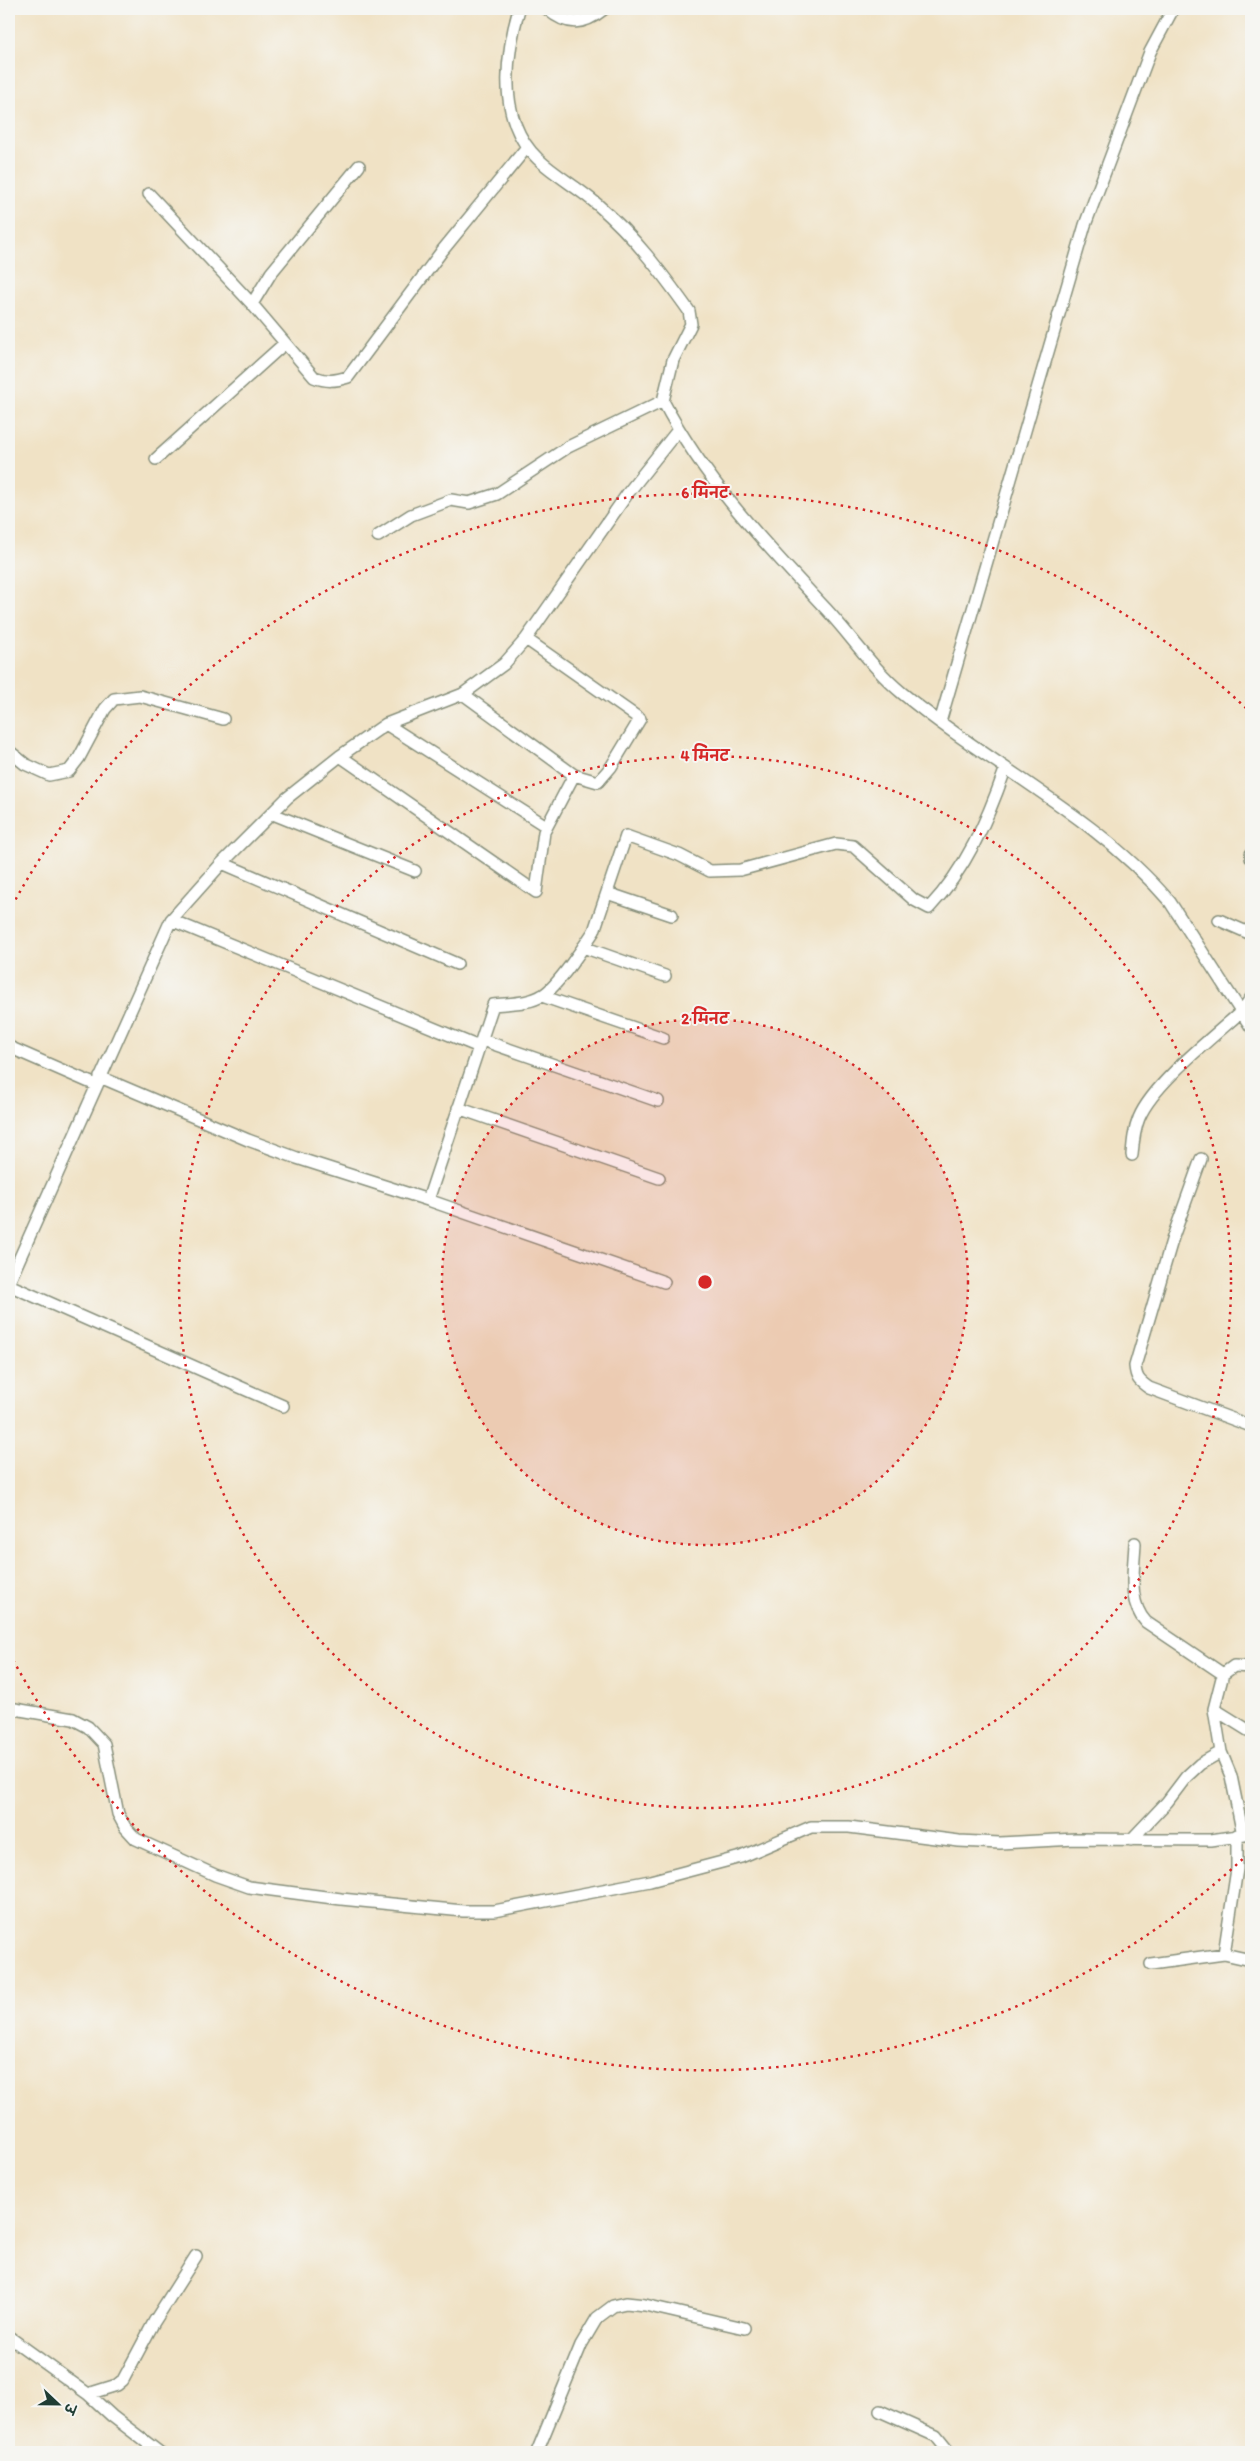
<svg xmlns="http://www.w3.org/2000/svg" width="1260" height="2461" font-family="Itim,'Playpen Sans Deva',sans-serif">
<rect width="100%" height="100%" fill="#f6f6f2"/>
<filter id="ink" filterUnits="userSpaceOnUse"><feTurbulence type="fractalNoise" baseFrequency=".02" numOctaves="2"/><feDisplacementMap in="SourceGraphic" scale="10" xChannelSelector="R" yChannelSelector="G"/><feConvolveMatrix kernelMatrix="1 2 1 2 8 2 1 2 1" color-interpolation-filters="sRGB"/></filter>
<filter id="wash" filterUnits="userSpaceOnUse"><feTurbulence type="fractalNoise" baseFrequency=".0096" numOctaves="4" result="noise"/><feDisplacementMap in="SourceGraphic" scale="20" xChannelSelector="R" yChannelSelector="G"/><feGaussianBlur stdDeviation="1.12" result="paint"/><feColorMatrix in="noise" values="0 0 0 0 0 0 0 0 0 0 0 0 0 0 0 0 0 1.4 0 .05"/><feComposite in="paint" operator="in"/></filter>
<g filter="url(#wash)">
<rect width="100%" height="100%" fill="#f0e2c5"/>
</g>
<g filter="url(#ink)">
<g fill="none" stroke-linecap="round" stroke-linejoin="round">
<defs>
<path id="minor" d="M519,9C505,58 497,120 538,159C556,176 579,188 598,205C634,236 662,273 689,311L691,324L673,360L663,401C704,480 766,545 826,609C852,637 873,669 902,693C989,765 1096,815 1170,902L1251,1027
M547,9C568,27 584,25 604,9
M359,166L271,273L252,304L314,377C327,382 335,381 348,377L442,251L527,147
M149,194L252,304
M156,459L285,343
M378,536L411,515L451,500L469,503L497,494L568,447L663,401
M463,694L574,775L598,782L611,767L640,719L526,639
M940,722L1085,225L1150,52L1173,9
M386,724L546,826
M9,751L25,764L49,775L69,771L79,758L105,709L114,699L140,696L223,719
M340,756L536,892L544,832L574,775
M273,814L415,871
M1251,854V858
M222,863L457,964
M607,893L672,915
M171,920L479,1047
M1219,920L1251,934
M583,947L665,976
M542,996L663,1038
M482,1040L658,1101
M9,1047L96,1085
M100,1077L248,1140L297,1158L428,1200L664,1282
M458,1108L659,1178
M1132,1155C1133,1142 1134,1130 1139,1118C1153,1084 1213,1037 1242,1011L1251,998
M1201,1159L1173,1237L1135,1366C1136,1378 1139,1381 1149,1388L1251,1426
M428,1200L493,1005C510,1003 529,1004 543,995C557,987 585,945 594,931L626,836L679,855L710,871L740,870L836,844L853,846L914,900L929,908C966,869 987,821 1005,770
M9,1282L171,920L222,863L287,798L340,756L386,724L463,694L504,664L526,639L628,493L678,430
M9,1285L283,1406
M1135,1543C1134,1569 1127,1602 1146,1622L1223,1674
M9,1708L73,1719L88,1727L104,1744L118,1814L125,1827L136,1839L215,1875L249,1887L341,1899L463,1911H494L650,1881L741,1857L811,1827H849L959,1841L1000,1843L1076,1839L1211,1840L1251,1834
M1214,1709L1251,1732
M1243,1835L1231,1776L1221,1752L1214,1709L1223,1674L1234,1666L1251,1667
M1131,1840L1167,1802L1186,1777L1200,1764L1221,1752
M1224,1954L1237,1869V1835
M1151,1964L1224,1954L1251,1960
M9,2337L88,2394L112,2416L159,2452
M88,2394L117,2385L123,2380L154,2322L196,2256
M880,2411L936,2436L949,2452
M537,2452L581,2345L597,2318L613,2306L626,2303L645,2305L744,2328"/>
</defs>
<use href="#minor" stroke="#88907c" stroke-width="14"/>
<use href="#minor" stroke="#fff" stroke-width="11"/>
</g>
</g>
<circle cx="705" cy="1282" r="263" fill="#d62828" fill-opacity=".12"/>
<g fill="none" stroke="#d62828" stroke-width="2.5" stroke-dasharray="2.5 5">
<circle cx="705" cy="1282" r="263"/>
<circle cx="705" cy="1282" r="526"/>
<path d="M1248 1854A789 789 0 0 1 12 1658M12 906A789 789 0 0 1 1248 710"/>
</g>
<circle cx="705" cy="1282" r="8" fill="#d62828" stroke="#f6f6f2" stroke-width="2.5"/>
<g font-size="15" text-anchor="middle" font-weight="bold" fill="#d62828" stroke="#f6f6f2" stroke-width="4" stroke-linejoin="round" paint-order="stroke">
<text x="705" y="498">6 मिनट</text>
<text x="705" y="761">4 मिनट</text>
<text x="705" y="1024">2 मिनट</text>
</g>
<rect width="1260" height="2461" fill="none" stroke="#f6f6f2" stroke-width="30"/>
<g transform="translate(58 2404) rotate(112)" stroke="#f6f6f2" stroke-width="4" paint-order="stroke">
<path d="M0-4L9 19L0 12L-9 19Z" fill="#1f3d34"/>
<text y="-8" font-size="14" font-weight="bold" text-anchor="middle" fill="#1f3d34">उ</text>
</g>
</svg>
